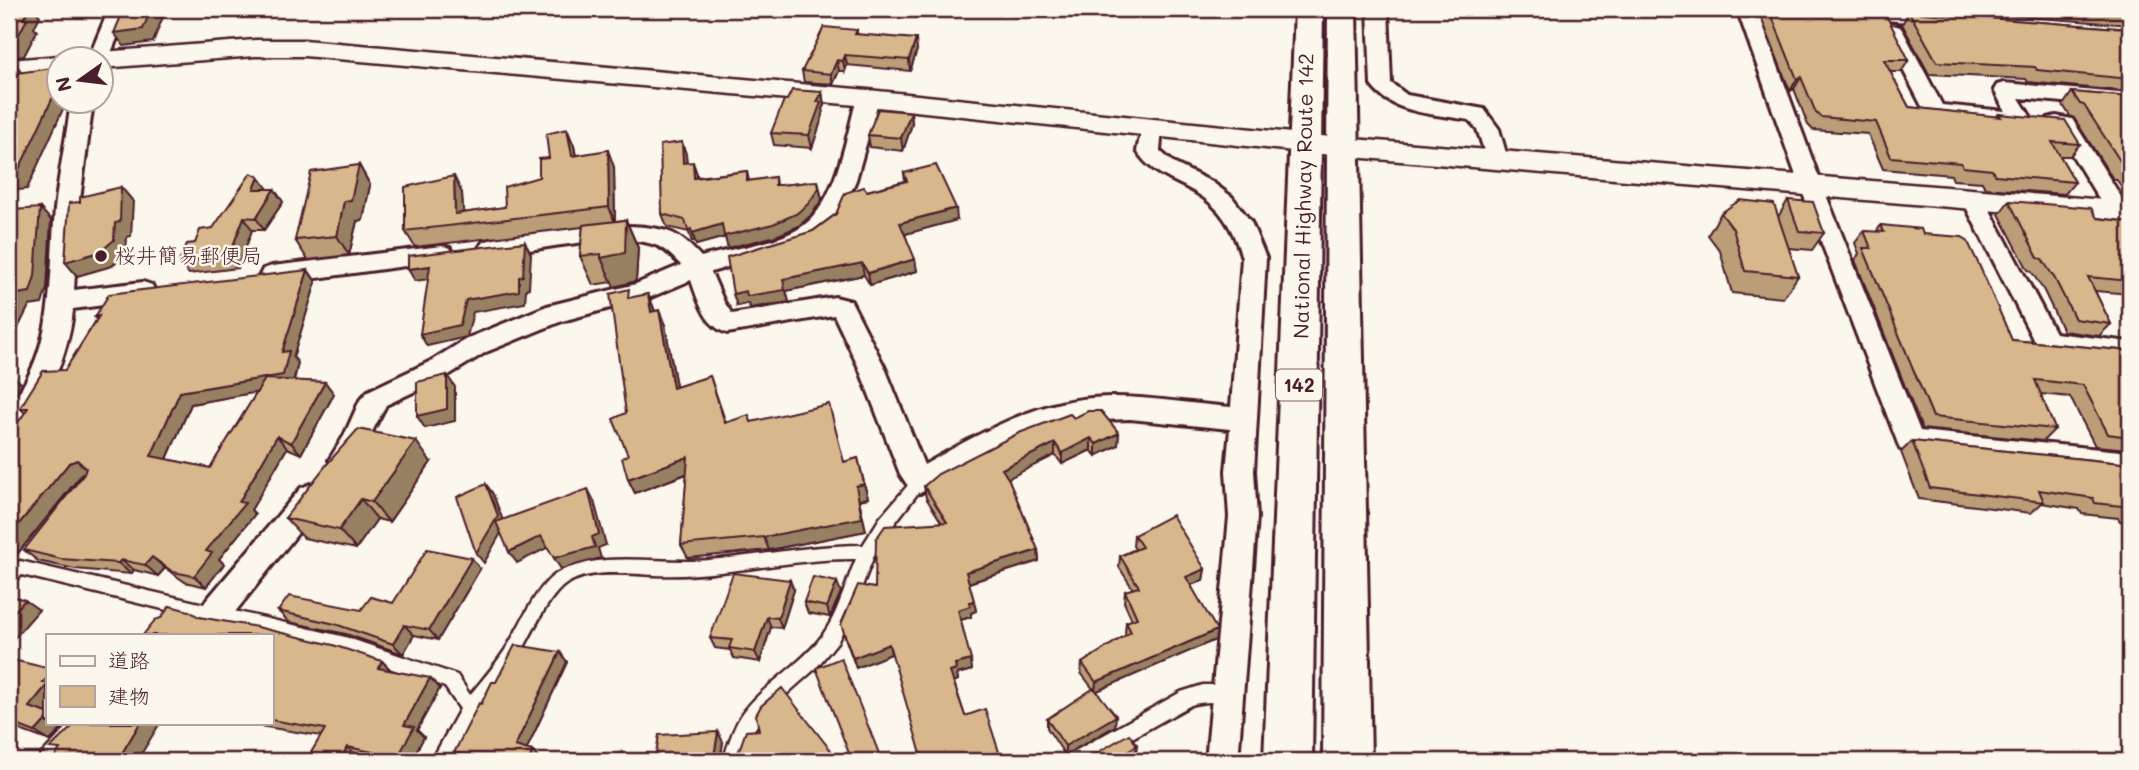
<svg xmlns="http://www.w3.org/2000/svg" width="2139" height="770" font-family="Mali,'Klee One',sans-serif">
<rect width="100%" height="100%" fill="#fbf7ec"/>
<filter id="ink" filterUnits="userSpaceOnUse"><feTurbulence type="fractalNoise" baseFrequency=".0143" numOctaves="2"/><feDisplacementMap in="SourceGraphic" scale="14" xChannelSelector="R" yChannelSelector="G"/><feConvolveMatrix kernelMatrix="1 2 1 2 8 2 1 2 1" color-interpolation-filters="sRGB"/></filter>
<g filter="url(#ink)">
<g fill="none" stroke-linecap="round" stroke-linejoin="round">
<defs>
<path id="service" d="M920,475L925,477L927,481L878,545L852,612L838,641L816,668L764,714L747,741L741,761H723C728,746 732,730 741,716C761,686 796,669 818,641C838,617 844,587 856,559C789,558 723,578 655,575C629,574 590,568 566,584C543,600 527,649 508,673C492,694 456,736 452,761L432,760L460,709L445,687L345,653L22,575L9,583V567L20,561L345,637L457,675L470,695C481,681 493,668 503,653C519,631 533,589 556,574C595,549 664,565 709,560C760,556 810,545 863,545L880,518L915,477Z
M1203,685H1226L1232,687L1234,693L1232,699C1219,704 1205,700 1191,705L1091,761H1065L1068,755L1181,692Z
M71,723H91L88,729L59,761H38L41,755Z"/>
<path id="minor" d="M109,9H129L108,60L102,65V60H88Z
M1368,9H1388L1391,83L1407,95L1484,109L1499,129L1508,160L1505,165L1497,167L1489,165L1477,129L1469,120C1437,114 1391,114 1371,85Z
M1737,9H1757L1816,170L1920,431L2130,452V474L1910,452L1900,449L1794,170Z
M1816,9H1893L1944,13L1951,15L1954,19L1951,23L1944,25L1826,15Z
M1893,25L1900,27L1903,31L1942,105L2005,111L1994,90L1997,85L2004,83L2130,94V108L2019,98L2032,119L2029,124L2021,126L1927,116L1883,31L1886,27Z
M868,91L875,93L879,98L856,180L837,224L815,241L711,272L724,302L732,314L835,297L851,301L885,368L924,465C974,436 1034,402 1092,398C1138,394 1186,404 1231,407L1242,258C1234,230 1221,207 1195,192C1173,179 1151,174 1137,151L1143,123H1159L1162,128L1160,151L1175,164L1212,182L1232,197L1251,222L1266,258L1254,471L1257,517L1238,761H1206L1229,517L1226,471L1230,429L1130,419L1075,421L1014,444L920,493L910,489L900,474L859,368L834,315L727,333C705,326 698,300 691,280L651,297L562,321L486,352L447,376L386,405L353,468L343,471L333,468L329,460L344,436L360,400L368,391L429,362L468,338L547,306L636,284L681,265C674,258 665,248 655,245C617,231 533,251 491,256L483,254L479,248L483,242C521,231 636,217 672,233C683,238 693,248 701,257C732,248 772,245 800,228C836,206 846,137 857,98L861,93Z
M71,102H93L79,207L74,290L143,282L152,285L155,291L152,297L143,300L73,309C71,344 45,423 9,435V406C56,350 49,277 55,209C59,174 66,138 71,102Z
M2056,116L2072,119L2130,211L2126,217L2118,219L2110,217L2057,130L2048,128L2045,123L2048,118Z
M1973,191L1981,193L1984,199L2055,333L2130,342V362L2055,355L2037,347L1962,199L1965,193Z
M442,246L450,248L454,254L450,260L272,284L263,281L260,275L263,269L272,266Z
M311,484L321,488L325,496L321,504L227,622L216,626L205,622L201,612L205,602L301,488Z"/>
<path id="tertiary" d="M255,40H304L868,90L1341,138L2130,202V222L1341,156L868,106L304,56H255L102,68V60H89L93,54L102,52Z
M60,56L70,60H60V72L9,76V60Z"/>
<path id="trunk" d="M1295,9H1323L1312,761H1264Z
M1328,9H1356L1371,761H1323Z"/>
</defs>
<use href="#service" stroke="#4a1f2b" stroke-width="5"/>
<use href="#minor" stroke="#4a1f2b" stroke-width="6"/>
<use href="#tertiary" stroke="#4a1f2b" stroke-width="5"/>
<use href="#trunk" stroke="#4a1f2b" stroke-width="6"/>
<use href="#service" fill="#fbf7ec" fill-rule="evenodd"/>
<use href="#minor" fill="#fbf7ec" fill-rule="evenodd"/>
<use href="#tertiary" fill="#fbf7ec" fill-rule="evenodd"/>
<use href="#trunk" fill="#fbf7ec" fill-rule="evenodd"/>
</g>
<path fill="#bb9d78" stroke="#4a1f2b" stroke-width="2" fill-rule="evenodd" d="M1758,9H1875L1909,60L1901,72H1890L1909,107L1996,117L1999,114L2080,144L2070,156H2060L2075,182L2065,194L1985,188L1982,182L1953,180L1951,175L1883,169L1868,134L1813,130L1808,125L1794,89L1790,91Z
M1927,9H2130V25Z
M1909,12L2130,29V92L2028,82L2026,79L1929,74L1902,24Z
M857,30V34L917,50L910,71L847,65L845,71H839L833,84L804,82L802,71Z
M822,92L824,105L822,109L823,115L812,148L774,145L771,133L787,100Z
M2072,92L2130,97V198L2116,179H2113L2074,118L2070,116L2063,105Z
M911,112L912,124L903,151L870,147L868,135Z
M567,129L574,146L576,155L614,167L615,221L626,220L638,248L636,281L614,287L612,282L593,285L580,256L583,227L415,247L405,231L462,193L463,213L505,207L539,177Z
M686,154L687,163L697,174V177L747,171L749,181L775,177L776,185H781L818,181L822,200L810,216L799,226L776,236L728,248L725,237L696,245L695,241L692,242L689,232L667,227L662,214Z
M359,165L370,185L363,220L357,221L349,255L308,260L295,240Z
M904,173L957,220L905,234L917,271L870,285L864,275L786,291L789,302L750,308L749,303L737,306L813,231L867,191L905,181Z
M268,189H274L283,202L264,230H252L238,268L189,274L179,262L195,243L213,228Z
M1788,200L1824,233L1812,250L1788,248L1798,276L1783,298L1732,293L1720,251L1708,235L1721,213L1778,217Z
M2009,201L2097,218L2130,222V294L2095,291L2111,324L2099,336L2063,331L2044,291L2031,271L2028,270L1999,214Z
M1881,225L1923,234L2012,340L2130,351V449L2095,446L2070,397L2040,394L2055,429L2043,441L1922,429L1855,260L1859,254L1855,243L1864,231L1876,232Z
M308,270L316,282L293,357L298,363L294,381L325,382L334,394L301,454L287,448L251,510L255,514L219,559L224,564L206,587L185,582L165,568L158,576L134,570L131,574L75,569L38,561L24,550L84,474H82L10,563H9V436L25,413L20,408L65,370L97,319L95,317ZM257,392L210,468L167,459L191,404Z
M648,294L655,311L665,325L676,387L710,376L726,423L751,422L844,462L858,458L868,498L859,500L866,531L769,550L688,558L681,545L687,474L635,493L628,479V455L626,413L632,298Z
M1074,418L1119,433L1118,445L1096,456L1091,450L1062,464L1055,455L1008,478L1038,550L1039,561L969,583L974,601L976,611L971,613V617L961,620L972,670L957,674L958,680L954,682L965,716L999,752L891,654L856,668L844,635L875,588L942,523L926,498L924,486Z
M1912,441L2130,464V523L2120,521L2118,518L2082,514L2079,509L2042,503L2031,513L1919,499L1901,452Z
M431,462L389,522L377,519L356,549L304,538L285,518Z
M1134,535L1205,569L1203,580L1191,585L1215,640L1097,691L1115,726L1065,755L1047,728V719L1093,689L1081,673L1082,663L1126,635L1125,633L1126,622L1132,620L1124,602L1125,591L1133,589L1119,567L1120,556L1135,549L1133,546Z
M480,569L438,640L414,635L403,654L346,634L289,622L278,611L361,610L393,603Z
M794,590L782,628L771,627L760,662L734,658L730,650L715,648L710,638Z
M841,592L830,617L808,613L804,602Z
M199,617L382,661L391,670L440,688L417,730L424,737L411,761H384L359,757L321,736L241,723H271V635Z
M560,652L567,662L526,750L540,761H462L454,753L496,682Z
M9,659L47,723L66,724L50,741L9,726Z
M723,742L720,761H657L655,759Z"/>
<path fill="#988062" stroke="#4a1f2b" stroke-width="2" d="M29,9H34L40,16L34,28L37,31L24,56L9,58V45Z
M151,9H166L153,42L124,46L114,33Z
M916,39L917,50L910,71L909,60Z
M845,55L847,65L845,71L843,61Z
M837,60L839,71L833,84L831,74Z
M16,65L26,77L10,74Z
M1801,77L1794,89L1790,91L1797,79Z
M60,91V102H70L67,108L63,109L27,189L9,191V178L53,97Z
M822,92L824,105L822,109L823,115L812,148L809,135L817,102Z
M911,112L912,124L903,151L901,138Z
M567,129L574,146L578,172L572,156Z
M682,142L686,154L687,176L683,163Z
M608,150L614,167L615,223L609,207Z
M693,162L697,174L698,190L694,178Z
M359,165L370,185L363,220L357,221L349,255L337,236L344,201Z
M454,176L462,193L464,224L455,214Z
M259,177L268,189H254Z
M818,181L822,200L810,216L799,226L776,236L728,248L725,237L696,245L692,233L722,224Z
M121,187L133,201L131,236L127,237L126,254L112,266L77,276L65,262L115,223Z
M274,189L283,202L264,230L256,218Z
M40,208L51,220L47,288L42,304L29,306L9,346V310L17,294Z
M956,208L957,220L902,235L900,223Z
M244,217L252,230L238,268L229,256Z
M626,220L638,248L636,281L614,287L601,258Z
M691,229L695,241L692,242L688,230Z
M525,242L531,254L529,288L526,289L525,303L473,312L467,337L427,346L420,334L466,300L519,277Z
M915,259L917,271L870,285L868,273Z
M862,263L864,275L786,291L789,302L750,308L749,303L737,306L733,294L783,279Z
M430,266L437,278L415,281L408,269Z
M308,270L316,282L293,357L298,363L292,386L191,404L163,468L151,456L180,392L282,352Z
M648,294L654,309L657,327L651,312Z
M659,310L665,325L679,402L673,388Z
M9,372L22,384L9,402Z
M447,375L455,387V421L425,428L417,416Z
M325,382L334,394L301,454L291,443Z
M1119,433L1118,445L1096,456V444Z
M277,436L287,448L251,510L255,514L219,559L224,564L206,587L194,576L206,551L239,502Z
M1091,438V450L1062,464V453Z
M416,441L431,462L389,522L372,502Z
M1055,443V455L1003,481L1002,469Z
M688,457L694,471L635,493L628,479Z
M77,460L90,472L82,474L10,563L9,562V536L69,463Z
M486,484L493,494L505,526L484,563L476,553Z
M864,484L868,498L859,500L866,531L769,550L764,537L856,486Z
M588,489L594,501L606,545L598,548L601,558L561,569L554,558L592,537Z
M361,499L377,519L356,549L339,530Z
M541,536L549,547L517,563L509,552Z
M1038,550L1039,561L968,583L966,572Z
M152,557L165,568L158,576L145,565Z
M472,558L480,569L438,640L429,630Z
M121,560L134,570L131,574L118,563Z
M1205,569L1203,580L1185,588L1186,577Z
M790,580L794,590L782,628L778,618Z
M837,582L841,592L830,617L827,607Z
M25,600L39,610L9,644V617Z
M974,601L976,611L971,613V617L959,620L958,610L969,602Z
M767,617L771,627L760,662L755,652Z
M404,625L414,635L403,654L393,644Z
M1217,630L1215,640L1095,692L1096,682Z
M889,644L891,654L856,668L853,658Z
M560,652L567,662L524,755L515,746Z
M971,660L972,670L957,674L958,680L952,682L950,672L955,664Z
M382,661L392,672L378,668Z
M430,678L440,688L417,730L424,737L411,761H404L398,757L404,725Z
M47,685V713L29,707Z
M1116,716L1115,726L1065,755V746Z
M47,719V723H64L66,724L50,741L35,732Z
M140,723H160L137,761L119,758Z
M718,732L723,742L720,761H717L714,756Z
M1137,745L1136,754L1124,761H1110Z
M347,747L359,757L356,761H340Z
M532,751L541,760L540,761H529Z
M999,752L1000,761H973Z
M622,753L629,761H623Z"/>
<path fill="#d9b78c" stroke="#4a1f2b" stroke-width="2" d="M9,9H29L23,19H27L14,44L9,45Z
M124,9H151L143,29L114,33Z
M1769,9H1883L1909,60H1884L1909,107L2001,117L1999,114L2065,120L2080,144L2052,142L2075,182L1995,175L1992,170L1963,167L1961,163L1891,157L1876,122L1821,117L1816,113L1801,77L1797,79Z
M2087,9H2130V12Z
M1909,12L2130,29V79L2037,70L2035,67L1937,62Z
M824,27L857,30L855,34L916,39L909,60L845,55L843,61L837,60L831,74L802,71Z
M9,65H16L10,74L60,67V91L58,96L53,97L16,176L9,178Z
M792,90L822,92L817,102H821L809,135L771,133L784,100H787Z
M2072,92L2130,97V171L2127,167H2124L2084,105L2080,104Z
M878,109L911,112L901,138L868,135Z
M567,129L572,156L608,150L609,207L405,231V187L454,176L455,214L505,207L504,187L539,177V159L549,158L546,134Z
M682,142L683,163L693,162L694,178L747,171V181L775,177V185H781L818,181L819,188L808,204L796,214L773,224L724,236L722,224L692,233L691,229L688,230L685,220L662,214L660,145Z
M359,165L351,200L344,201L337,236L295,240L311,172Z
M936,165L956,208L900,223L915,259L868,273L862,263L783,279L785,290L747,296L746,291L733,294L727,257L813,231L836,214L845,193L864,187L867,191L907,181L904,173Z
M251,173L259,177L254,189H274L256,218L244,217L229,256L179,262L187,244L195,243L200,230L213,228Z
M121,187L120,222L115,223L114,240L100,252L65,262L69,203L80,202V197Z
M1740,200L1774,204L1798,276L1745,271L1733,229L1721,213Z
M1788,200L1813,202L1824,233L1799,231Z
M2009,201L2091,208L2097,218L2130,222V281L2088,277L2111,324L2075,319L2055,279L2042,259L2038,258Z
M40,208L35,276L30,292L17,294L9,310V217L13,210Z
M626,220L625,253L601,258V254L580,256L583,225Z
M1881,225L1921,229L1923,234L1962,237L1967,240L1980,267L2012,340L2130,351V437L2108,434L2083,385L2035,380L2055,429L1933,417L1863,248H1871L1864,231L1884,232Z
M525,242L523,276L519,277V291L466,300L460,325L420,334L430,266L408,269V256Z
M308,270L282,352L289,351L283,375L180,392L151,456L210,468L265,379L325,382L291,443L277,436L239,502L245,503L206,551L212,553L194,576L173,572L152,557L145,565L121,560L118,563L61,559L24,550L84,474L86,468L77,460L69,463L9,536V436L28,408H20L43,371L65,370L99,316L95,317L109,294Z
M629,289L628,298L648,294L651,312L659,310L673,388L710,376L725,423L749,415L751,422L829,404L844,462L858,458L864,484L856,486L862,518L764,537L681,545L688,457L628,479L622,458L628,455L613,419L626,413L610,294Z
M447,375V409L417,416V382Z
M1088,411H1101L1119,433L1096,444L1091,438L1062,453L1055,443L1002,469L1009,480L1038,550L966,572L974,601L969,602L970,606L958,610L971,660L955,664L956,670L950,672L965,716L985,709L999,752L973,761H923L889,644L853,658L841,624L858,585L875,588L876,539L885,526L947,522L924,486L938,474L1019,433L1070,414L1074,418Z
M358,429L416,441L372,502L361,499L339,530L285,518L327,464Z
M1912,441L2130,464V507L2095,503L2093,498L2039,490L2044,502L1930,488Z
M486,484L498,516L476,553L457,497Z
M588,489L599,534L592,537L595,547L554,558L541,536L509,552L496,522Z
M1172,515L1205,569L1186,577L1217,630L1096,682L1082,663L1131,632L1126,622L1137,618L1125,591L1139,587L1120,556L1142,547L1134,535Z
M427,549L472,558L429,630L404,625L393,644L335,624L278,611L289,596L361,610L371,597L393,603Z
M733,573L790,580L778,618L767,617L755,652L729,648L732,640L710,638Z
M813,577L837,582L827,607L804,602Z
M9,595L25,600L9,617Z
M170,606L189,611L199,617L257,627L333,645L382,661L378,668L430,678L404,725L414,727L398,757L347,747L340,761H306L325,729L271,720V635H143L155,620L161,618Z
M515,645L560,652L515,746L532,751L529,761H467L469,756L454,753L479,703L481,704L492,682H496Z
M841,658L882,761H852L816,668Z
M9,659L47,668V678L43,682L47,683V685L29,707L47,713V719L35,732L9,722Z
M782,688L839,761H734L733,755L738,753L746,731L759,730L756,715L761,706Z
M1094,688L1116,716L1065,746L1047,719Z
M76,723H140L119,758L152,760L151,761H52L60,749L50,748Z
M718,732L714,756L655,759L659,735Z
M1129,734L1137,745L1110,761H1075L1071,755H1093Z
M622,753L623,761H591Z"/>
</g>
<circle fill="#4a1f2b" stroke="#fbf7ec" stroke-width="2.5" cx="101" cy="256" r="7"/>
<g text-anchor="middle" stroke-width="5" stroke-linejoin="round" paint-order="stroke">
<rect fill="#fbf7ec" stroke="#7f6065" stroke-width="2" x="1276" y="369.5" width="46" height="31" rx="5"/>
<g font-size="19" font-weight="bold" fill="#4a1f2b">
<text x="1299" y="392">142</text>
</g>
<g font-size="21" fill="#4a1f2b" stroke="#fbf7ec">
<text transform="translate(1304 196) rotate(-89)" y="7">National Highway Route 142</text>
</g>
<g font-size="21" fill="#4a1f2b" stroke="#fbf7ec" text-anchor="start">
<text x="115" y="263">桜井簡易郵便局</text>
</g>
</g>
<rect width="2139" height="770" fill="none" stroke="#fbf7ec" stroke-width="35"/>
<rect x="18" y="18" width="2104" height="735" fill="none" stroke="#4a1f2b" stroke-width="2.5" filter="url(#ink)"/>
<rect x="46" y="634" width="228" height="91" fill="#fbf7ec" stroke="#b4a19f" stroke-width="2"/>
<rect x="60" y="656" width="35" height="10" fill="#fbf7ec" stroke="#b4a19f" stroke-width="2"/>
<text x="108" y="668" font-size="21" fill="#4a1f2b">道路</text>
<rect x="60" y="686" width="35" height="21" fill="#d9b78c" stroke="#b4a19f" stroke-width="2"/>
<text x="108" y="704" font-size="21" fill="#4a1f2b">建物</text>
<g transform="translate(80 80) rotate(256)"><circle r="33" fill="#fbf7ec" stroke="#b4a19f" stroke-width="2"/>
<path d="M0-5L12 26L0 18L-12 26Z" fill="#4a1f2b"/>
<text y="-10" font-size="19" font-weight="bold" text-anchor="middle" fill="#4a1f2b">N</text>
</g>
</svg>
